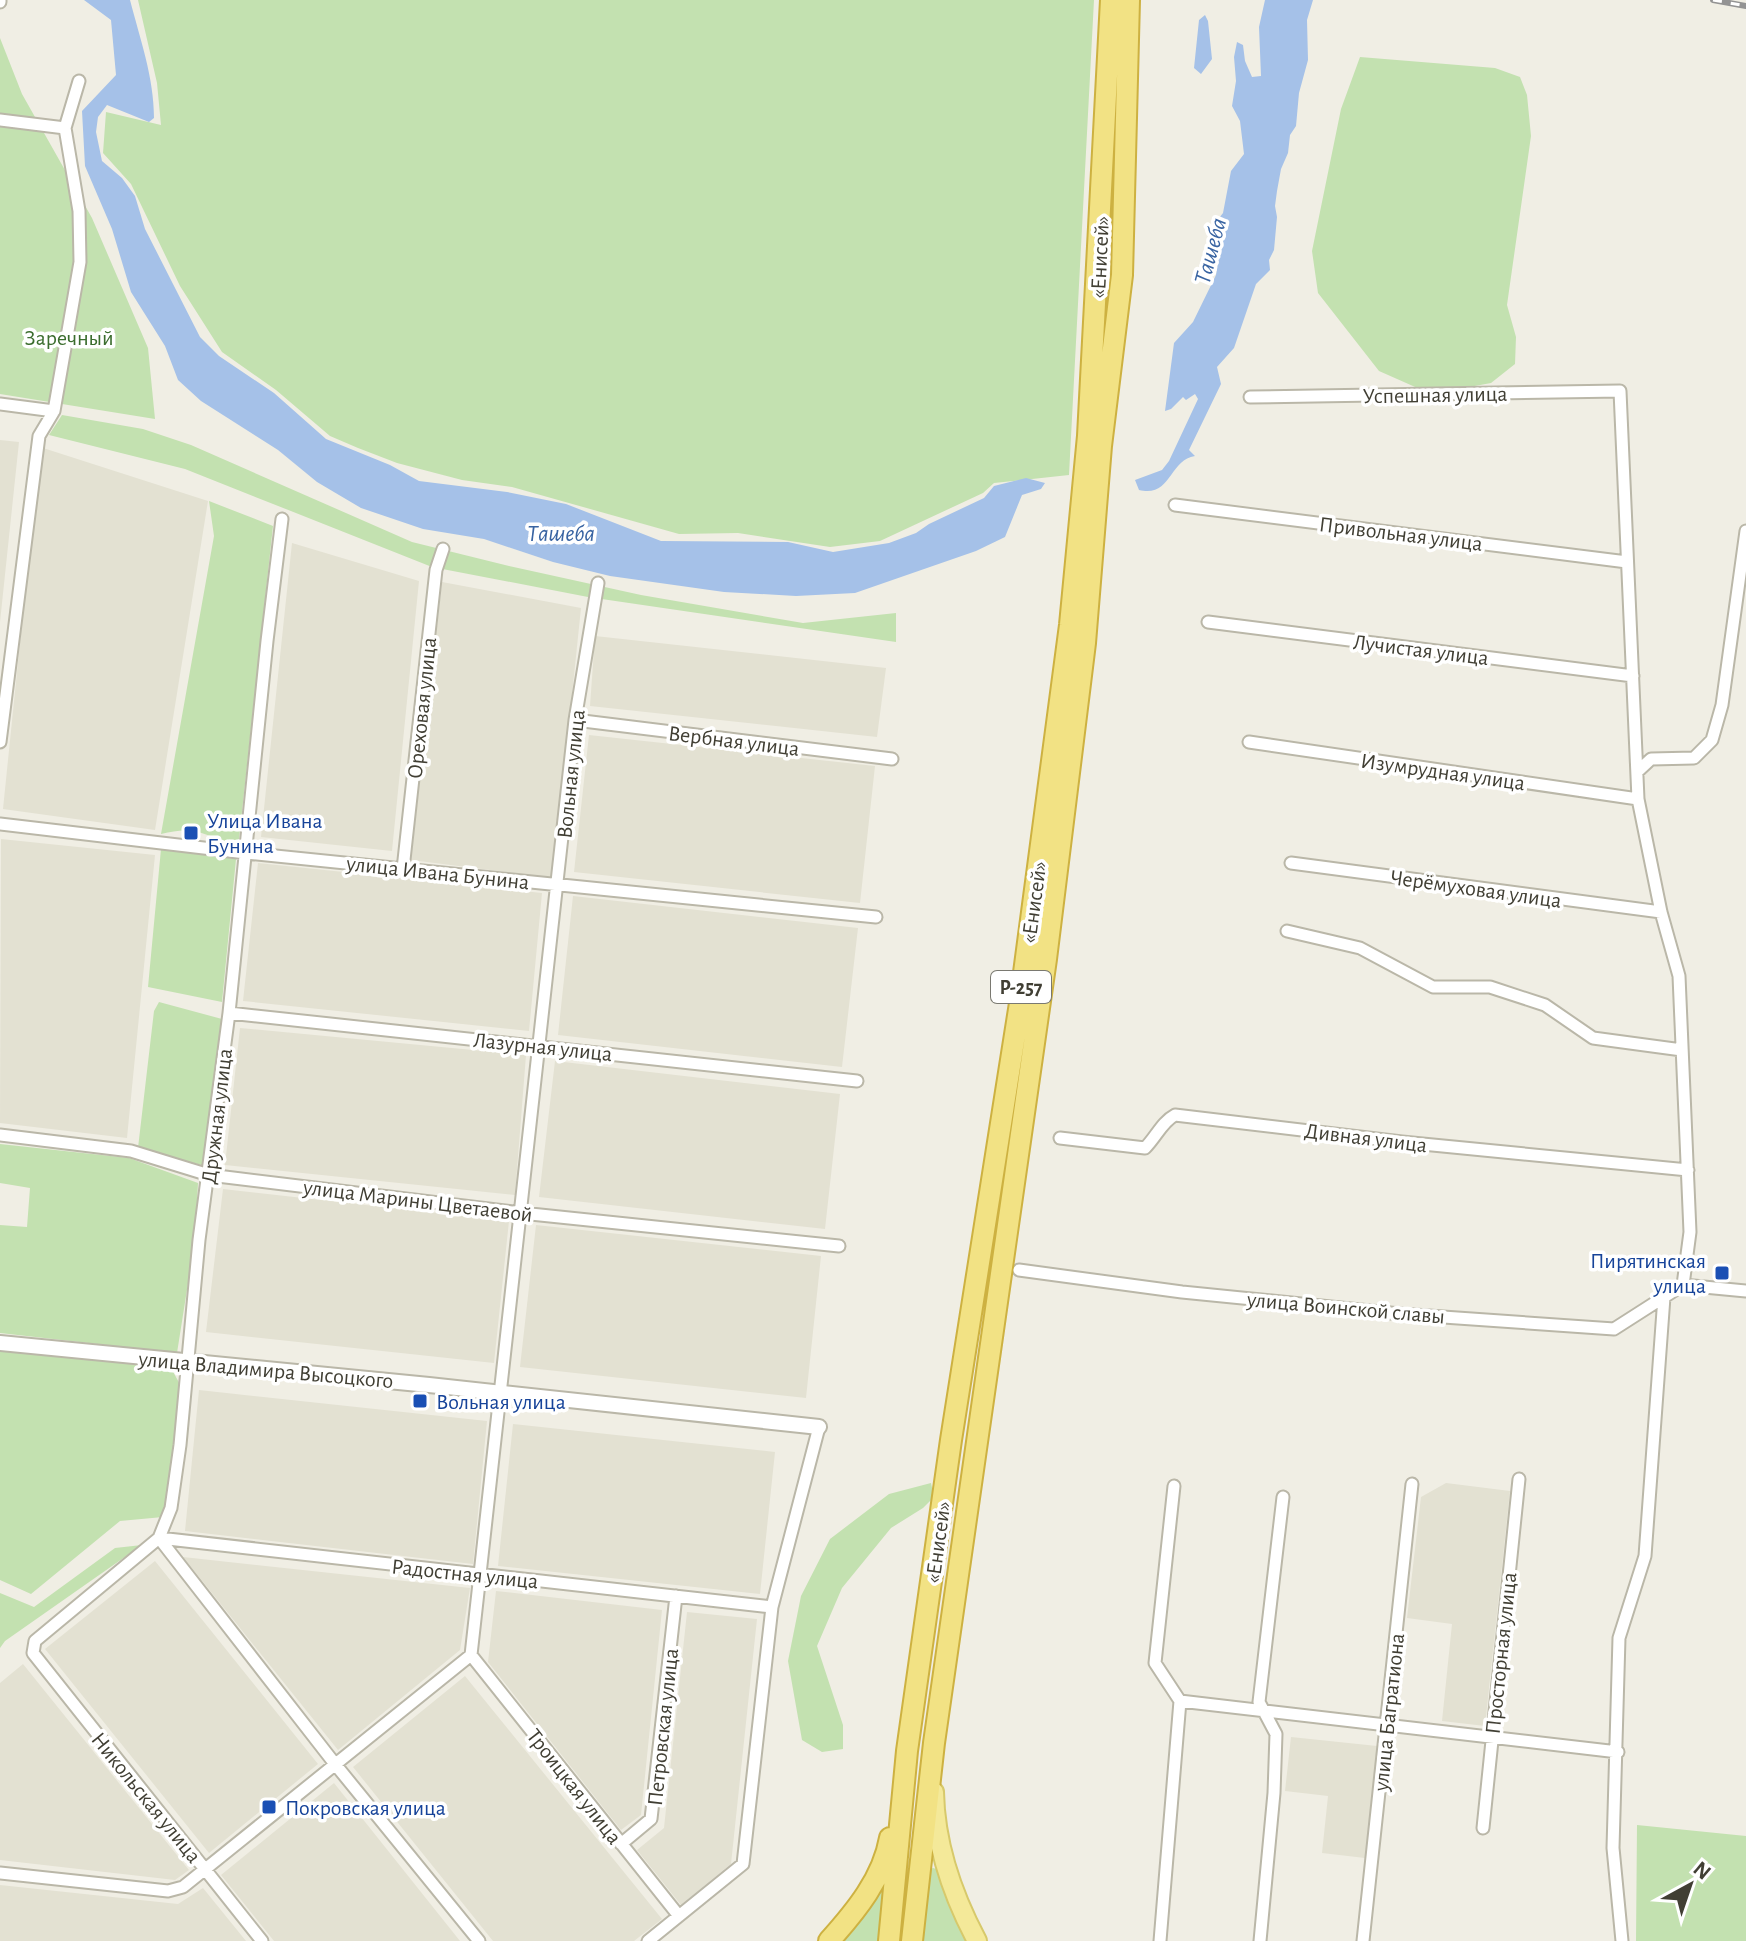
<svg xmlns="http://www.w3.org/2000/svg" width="1746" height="1941" font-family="'Alegreya Sans',sans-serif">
<rect width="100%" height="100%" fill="#f0eee4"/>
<path fill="#e3e1d2" d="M0,440L19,442L0,622Z
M40,447L208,501L155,830L3,809Z
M292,543L419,581L392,851L261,837Z
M442,582L581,608L553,878L411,860Z
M595,636L886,668L877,737L590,706Z
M589,735L875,766L860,903L574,872Z
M1,839L155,855L127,1138L0,1123Z
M258,863L542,893L529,1031L243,1001Z
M573,896L858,928L842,1067L558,1035Z
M240,1028L526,1055L515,1195L225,1165Z
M555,1061L840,1094L825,1229L539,1197Z
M223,1189L509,1221L494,1363L206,1332Z
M536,1225L821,1256L806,1398L520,1367Z
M199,1390L487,1421L473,1564L185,1531Z
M513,1424L775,1452L760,1594L498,1566Z
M1446,1483L1510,1491L1485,1726L1442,1721L1452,1624L1407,1618L1421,1497Z
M183,1557L470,1588L460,1650L338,1750Z
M155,1561L318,1764L209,1853L45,1649Z
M496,1591L662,1610L641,1815L621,1830L488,1662Z
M687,1612L757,1619L731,1864L681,1905L637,1850L664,1828Z
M23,1664L189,1870L175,1880L0,1860V1683Z
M465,1676L662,1919L634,1941H493L353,1767Z
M1291,1737L1377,1746L1365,1858L1322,1853L1328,1796L1285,1791Z
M334,1783L460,1941H274L221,1875Z
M0,1885L178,1904L203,1888L246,1941H0Z"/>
<path fill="#c3e1b0" d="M138,0H1094L1069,475L994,483L983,493L880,541L830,547L738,533L679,534L512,487L462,480L397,463L358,448L330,436L276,390L222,352L180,286L131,184L103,153L106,112L161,125L157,83Z
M0,38L22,94L92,218L148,348L155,419L0,394Z
M1360,57L1495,68L1520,77L1527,95L1531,136L1507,305L1516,337L1515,364L1491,383L1431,394L1379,371L1318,293L1312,251L1341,109Z
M62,415L143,429L191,445L412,542L509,566L641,595L803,623L896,613V642L588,597L432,567L185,469L49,435Z
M209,501L273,526L239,839L230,845C203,832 191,826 161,834L214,536Z
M161,849L236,859L222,1002L148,987Z
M159,1002L222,1019L205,1166L138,1148L154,1011Z
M0,1144L129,1158L198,1183L195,1239L177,1353L0,1333V1225L27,1227L30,1188L0,1183Z
M0,1351L171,1368L182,1388L163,1517L120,1521L31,1594L0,1580Z
M931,1483L934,1497L923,1508L891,1528L842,1588L817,1646L843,1725V1749L822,1752L802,1740L788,1661L801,1596L830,1539L889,1494Z
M142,1545L5,1641L0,1648V1593L34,1607L115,1548Z
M1637,1825L1746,1836V1941H1636Z
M892,1866L885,1941H835Z
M933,1868L940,1870L972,1941H917L926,1871Z"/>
<path fill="#a5c1e8" d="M84,0H130C140,39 154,77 154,118L149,122L107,105L98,117L96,132L102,161L122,178L135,196L145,229L200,337L219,356L274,393L326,439L390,465L419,481L507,492L566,504L661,541L788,542L833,552L889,543L916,533L929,524L984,498L994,486L1026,478L1045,483L1041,489L1022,495L1005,537L976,551L855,593L796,596L724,592L610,576L553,562L484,539L423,529L361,508L317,482L278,450L201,401L178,380L165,346L131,292L112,229L85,166L82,111L116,75L111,20Z
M1265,0H1313L1307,20L1308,60L1299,93L1296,126L1290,135L1288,153L1281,169L1277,191L1275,206L1277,217L1274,250L1269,260L1270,270L1256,284L1234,348L1217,367L1221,384L1189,450L1195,456C1169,460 1171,498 1139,490L1135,480L1162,470L1169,461L1198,399L1195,394L1186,400L1183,397L1171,409L1165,411L1174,343L1193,322L1216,275L1221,244L1212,227L1223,213L1231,171L1244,154L1240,121L1232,106L1236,81L1234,57L1237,42L1243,45L1245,61L1252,77L1261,76L1259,27Z
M1205,15L1208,21L1212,59L1201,74L1194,68L1199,20Z"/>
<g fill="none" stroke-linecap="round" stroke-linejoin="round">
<defs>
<path id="minor" d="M0,2V0
M0,120L65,128L79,211L80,262L54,411L39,436L0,742
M65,128L79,81
M1250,397L1620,391L1638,799L1661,912L1679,976L1690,1232L1683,1285L1664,1297L1645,1556L1619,1638L1613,1848L1622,1941
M0,404L54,411
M1175,505L1627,562
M1208,622L1633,676
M575,720L892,759
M1249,742L1638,799
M1637,772L1651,759L1694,758L1712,740L1722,705L1746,531
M0,824L246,853L876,917
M1291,863L1661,912
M403,869L436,570L443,549
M1287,931L1360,948L1433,987H1490L1545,1005L1593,1038L1682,1050
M229,1013L857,1081
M0,1135L131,1151L209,1175L521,1213L839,1246
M1060,1138L1145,1148C1156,1137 1162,1122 1175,1115L1402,1142L1688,1170
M1019,1270L1182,1292L1400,1314L1614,1329L1664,1297
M1683,1285L1746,1291
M159,1538L772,1607
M159,1538L335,1764L479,1941
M471,1655L679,1916
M1180,1701L1618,1752
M1483,1828L1519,1479
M621,1844L651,1819L676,1596
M0,1873L168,1891L183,1887L471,1655L575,720L598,583
M262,1941L33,1653L35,1641L159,1538L171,1508L180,1445L199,1240L229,1013L267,641L282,519
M648,1941L743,1864L772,1607L819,1427
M1160,1941L1180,1701L1155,1663L1174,1486
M1260,1941L1274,1793L1276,1734L1259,1702L1283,1497
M1363,1941L1412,1484"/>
<path id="tertiary" d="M0,1343L429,1385L819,1427"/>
<path id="primary" d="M934,1792C935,1845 952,1894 977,1941"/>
<path id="trunk" d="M829,1941C856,1911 883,1878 890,1838
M889,1941L907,1751L951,1440L1020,1003L1070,625L1088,436L1111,0
M912,1941L934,1743L1046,959L1085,643L1101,446L1122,275L1129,0"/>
</defs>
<use href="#minor" stroke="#bab7a8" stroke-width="15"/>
<use href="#tertiary" stroke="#bab7a8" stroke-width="18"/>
<use href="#primary" stroke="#d7c96b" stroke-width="22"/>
<use href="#trunk" stroke="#cdb141" stroke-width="24"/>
<use href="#minor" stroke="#fff" stroke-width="11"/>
<use href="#tertiary" stroke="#fff" stroke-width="14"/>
<use href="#primary" stroke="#f4e999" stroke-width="18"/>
<use href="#trunk" stroke="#f2e284" stroke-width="20"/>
<defs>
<path id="rail" d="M1713,0L1746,6"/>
</defs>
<use href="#rail" stroke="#939393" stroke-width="6"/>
<use href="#rail" stroke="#fff" stroke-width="3" stroke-dasharray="9" stroke-linecap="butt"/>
</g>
<g fill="#1a4fb4" stroke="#fff" stroke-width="3">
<rect x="183" y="825" width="16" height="16" rx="4"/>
<rect x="1714" y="1265" width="16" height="16" rx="4"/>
<rect x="412" y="1393" width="16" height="16" rx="4"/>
<rect x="261" y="1799" width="16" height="16" rx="4"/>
</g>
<g text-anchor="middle" stroke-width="7" stroke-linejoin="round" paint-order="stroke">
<rect fill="#fff" stroke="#7a7971" stroke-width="2" x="991" y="971" width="60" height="32" rx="6"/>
<g font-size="20" font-weight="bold" fill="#413f34">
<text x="1021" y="994">Р-257</text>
</g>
<g font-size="22" fill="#413f34" stroke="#fff">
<text transform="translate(1099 257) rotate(-87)" y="8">«Енисей»</text>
<text transform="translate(1435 394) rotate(-1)" y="8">Успешная улица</text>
<text transform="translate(1401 533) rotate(7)" y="8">Привольная улица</text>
<text transform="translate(1421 649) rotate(7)" y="8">Лучистая улица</text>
<text transform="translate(421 708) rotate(-84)" y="8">Ореховая улица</text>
<text transform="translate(734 740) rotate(7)" y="8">Вербная улица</text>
<text transform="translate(1443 771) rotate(8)" y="8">Изумрудная улица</text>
<text transform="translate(570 774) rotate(-84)" y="8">Вольная улица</text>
<text transform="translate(438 872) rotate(6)" y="8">улица Ивана Бунина</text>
<text transform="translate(1476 888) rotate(8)" y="8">Черёмуховая улица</text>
<text transform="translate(1033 902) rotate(-82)" y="8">«Енисей»</text>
<text transform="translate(543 1046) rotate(6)" y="8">Лазурная улица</text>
<text transform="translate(216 1116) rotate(-83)" y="8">Дружная улица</text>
<text transform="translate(1366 1137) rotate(7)" y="8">Дивная улица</text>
<text transform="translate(418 1200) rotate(7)" y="8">улица Марины Цветаевой</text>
<text transform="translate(1346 1307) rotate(5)" y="8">улица Воинской славы</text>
<text transform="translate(266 1369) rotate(5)" y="8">улица Владимира Высоцкого</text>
<text transform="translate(937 1542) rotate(-82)" y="8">«Енисей»</text>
<text transform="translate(465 1573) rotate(6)" y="8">Радостная улица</text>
<text transform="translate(1500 1653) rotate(-84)" y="8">Просторная улица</text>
<text transform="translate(1388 1712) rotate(-84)" y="8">улица Багратиона</text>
<text transform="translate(662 1727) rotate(-84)" y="8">Петровская улица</text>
<text transform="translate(575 1786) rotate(52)" y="8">Троицкая улица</text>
<text transform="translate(147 1797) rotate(51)" y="8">Никольская улица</text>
</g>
<g font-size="22" fill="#3b6d2e" stroke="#fff">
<text x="69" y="345">Заречный</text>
</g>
<g font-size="22" fill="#164399" stroke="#fff" text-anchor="start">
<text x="207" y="828">Улица Ивана<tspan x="207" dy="25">Бунина</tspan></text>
<text x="1706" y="1268" text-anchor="end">Пирятинская<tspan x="1706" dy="25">улица</tspan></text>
<text x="436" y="1409">Вольная улица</text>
<text x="285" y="1815">Покровская улица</text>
</g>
<g font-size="24" font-style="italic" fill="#3964a2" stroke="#fff">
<text transform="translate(1210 251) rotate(-75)" y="8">Ташеба</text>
<text x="561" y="541">Ташеба</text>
</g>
</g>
<g transform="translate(1690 1885) rotate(40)" stroke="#ffffff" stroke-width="6" paint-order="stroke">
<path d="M0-6L14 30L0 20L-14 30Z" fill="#413f34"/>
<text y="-12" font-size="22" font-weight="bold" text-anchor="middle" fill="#413f34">N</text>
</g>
</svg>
